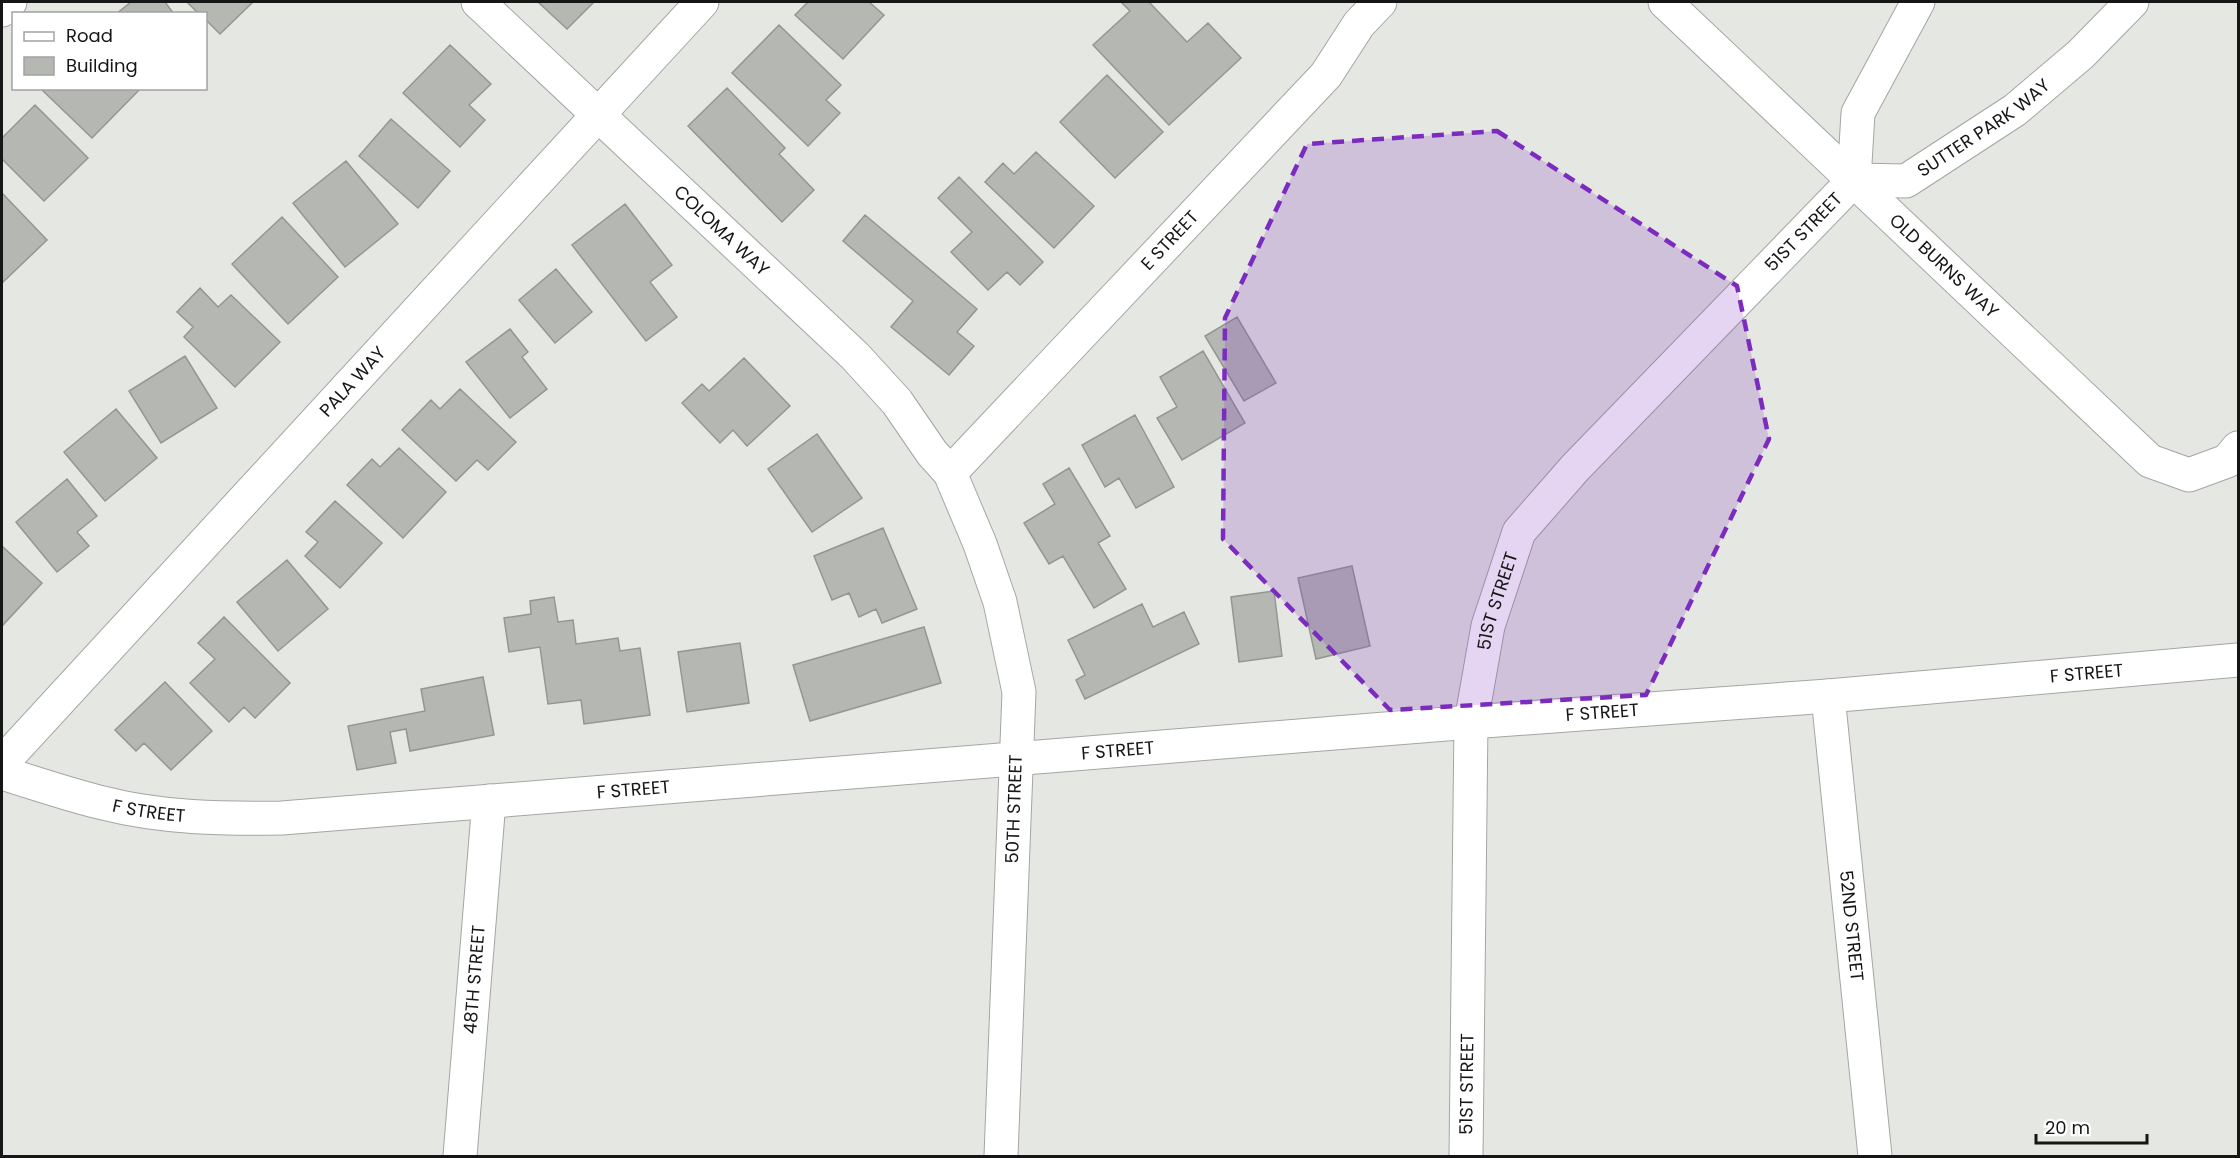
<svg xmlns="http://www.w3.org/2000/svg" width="2240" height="1158" font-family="Poppins,sans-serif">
<rect width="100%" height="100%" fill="#e5e7e3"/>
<path fill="#b5b7b3" stroke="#959693" stroke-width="1.5" d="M131,2H165L174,14H116Z
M187,2H253L220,34L206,20V14H199Z
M538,2H594L567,29Z
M808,2H869L884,15L843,59L795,15Z
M1121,2H1149L1187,42L1208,23L1241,58L1169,125L1093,45L1130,11Z
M779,25L841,85L826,100L840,113L808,146L732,73Z
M450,45L491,84L469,105L485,120L460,147L403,93Z
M1107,75L1163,132L1115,178L1060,122Z
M40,88H141L92,138Z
M727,88L785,148L779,154L814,190L782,222L688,126Z
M35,105L88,158L44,201L2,159V138Z
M391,119L450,171L418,208L359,156Z
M1036,152L1094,206L1054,248L985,182L1003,163L1014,174Z
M346,161L398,224L345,267L293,203Z
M959,177L1043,262L1020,285L1007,272L988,290L951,252L972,232L938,198Z
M2,193L47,240L2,283Z
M625,204L672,265L650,282L677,317L646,341L572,245Z
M865,215L977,309L957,332L974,346L949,375L891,327L913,301L843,241Z
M282,217L338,277L288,324L232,264Z
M556,269L592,312L555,343L519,300Z
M200,288L218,307L231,295L280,342L235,387L184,337L193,327L177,312Z
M1237,317L1276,383L1244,401L1205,336Z
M510,329L528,352L522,357L547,389L510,418L466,362Z
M1203,351L1245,423L1182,460L1157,418L1177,407L1160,377Z
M185,356L217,408L161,443L129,391Z
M744,358L790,406L747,446L733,430L720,443L682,403L702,384L709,391Z
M460,389L516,442L488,470L477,460L456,481L402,430L431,400L440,409Z
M116,409L157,458L105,501L64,452Z
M1135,415L1174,487L1136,508L1119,478L1105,487L1082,445Z
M817,434L862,498L812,532L768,469Z
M399,448L446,492L403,538L347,485L372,459L380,467Z
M1069,468L1110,536L1098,543L1126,589L1094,608L1063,556L1049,564L1024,523L1055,504L1043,484Z
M67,479L97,516L77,532L89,546L57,572L16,522Z
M335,501L382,543L340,588L305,556L318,542L306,532Z
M883,528L917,609L882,623L876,609L859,617L849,593L832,600L814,556Z
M2,546L42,583L2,626Z
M287,560L328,609L278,651L237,602Z
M1352,566L1370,646L1316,659L1298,578Z
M1274,591L1282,656L1239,662L1231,597Z
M554,597L558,622L573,620L576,644L618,638L620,651L640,648L650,715L584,724L581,700L548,704L540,647L509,652L504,618L531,614L530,601Z
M1142,604L1153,627L1184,612L1199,644L1085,699L1076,680L1085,675L1068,640Z
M224,617L290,683L255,718L244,707L229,722L190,683L215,659L198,643Z
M924,627L941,683L810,721L793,665Z
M740,643L749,703L687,712L678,652Z
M483,677L494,735L410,751L406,729L390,732L396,763L357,770L348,726L425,711L421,689Z
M165,682L212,731L171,770L144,743L136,751L115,730Z"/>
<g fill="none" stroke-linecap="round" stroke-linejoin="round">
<defs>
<g id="street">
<path id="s1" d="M478,2L855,356L897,402L932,453L950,473L980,544L1000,602L1019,692L1001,1156"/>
<path id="s2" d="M1665,2L2150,461L2189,475L2227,461L2238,448"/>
<path d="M2,10L10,2"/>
<path id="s3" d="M1854,180L1906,181L2015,110L2081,54L2132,2"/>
<path d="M1854,180L1858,113L1918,2"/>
<path id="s4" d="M950,473L1326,75L1359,24L1380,2"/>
<path id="s5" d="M1828,696L1875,1156"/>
<path id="s6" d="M2,763L702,2"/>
<path id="s7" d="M2,773C35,783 69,795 103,803C162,818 222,819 282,818L1471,722L1828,696L2238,660"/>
<path id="s8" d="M460,1156L489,801"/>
<path id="s9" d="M1466,1156L1471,722L1488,626L1519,532L1575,468L1854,180"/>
</g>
</defs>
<use href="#street" stroke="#a5a6a3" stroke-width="35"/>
<use href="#street" stroke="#fff" stroke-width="33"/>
</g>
<path fill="#7b2cbf" fill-opacity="0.2" stroke="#7b2cbf" stroke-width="4.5" stroke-dasharray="12 8" stroke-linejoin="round" d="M1497,131L1737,286L1769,439L1646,695L1390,710L1223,539L1225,318L1307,144Z"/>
<g text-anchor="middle" stroke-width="4.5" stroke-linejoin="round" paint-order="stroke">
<g font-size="18" fill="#151615" stroke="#fff">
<text dy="6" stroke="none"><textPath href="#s3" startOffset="146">SUTTER PARK WAY</textPath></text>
<text dy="6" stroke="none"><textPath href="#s1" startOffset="334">COLOMA WAY</textPath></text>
<text dy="6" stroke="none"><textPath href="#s9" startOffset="1044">51ST STREET</textPath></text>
<text dy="6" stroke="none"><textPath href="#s4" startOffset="320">E STREET</textPath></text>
<text dy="6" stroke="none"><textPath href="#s2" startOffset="384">OLD BURNS WAY</textPath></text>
<text dy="6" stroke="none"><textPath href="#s6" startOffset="518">PALA WAY</textPath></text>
<text dy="6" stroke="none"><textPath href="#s9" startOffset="558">51ST STREET</textPath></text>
<text dy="6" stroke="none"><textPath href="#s7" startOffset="2096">F STREET</textPath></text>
<text dy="6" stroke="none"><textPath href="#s7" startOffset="1610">F STREET</textPath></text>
<text dy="6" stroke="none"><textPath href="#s7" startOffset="1124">F STREET</textPath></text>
<text dy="6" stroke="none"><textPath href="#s7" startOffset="638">F STREET</textPath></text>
<text transform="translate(1014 809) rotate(-88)" y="6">50TH STREET</text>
<text dy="6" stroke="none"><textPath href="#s7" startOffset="152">F STREET</textPath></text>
<text dy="6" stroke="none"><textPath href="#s5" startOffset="231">52ND STREET</textPath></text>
<text dy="6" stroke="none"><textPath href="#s8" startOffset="177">48TH STREET</textPath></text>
<text dy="6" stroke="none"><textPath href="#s9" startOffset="72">51ST STREET</textPath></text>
</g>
</g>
<rect width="2240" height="1158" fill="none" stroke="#151615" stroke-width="6"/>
<rect x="12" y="12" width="195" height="78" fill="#ffffff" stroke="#a1a2a1" stroke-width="1.5"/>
<rect x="24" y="32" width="30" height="9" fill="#ffffff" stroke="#a1a2a1" stroke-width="1.5"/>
<text x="66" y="42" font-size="18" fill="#151615">Road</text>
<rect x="24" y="57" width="30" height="18" fill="#b5b7b3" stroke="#a1a2a1" stroke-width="1.5"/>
<text x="66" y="72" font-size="18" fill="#151615">Building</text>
<path d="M2036 1134v9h111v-9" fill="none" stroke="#151615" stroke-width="3"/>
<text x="2045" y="1134" font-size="18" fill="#151615" stroke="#ffffff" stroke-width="4.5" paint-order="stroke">20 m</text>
</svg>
